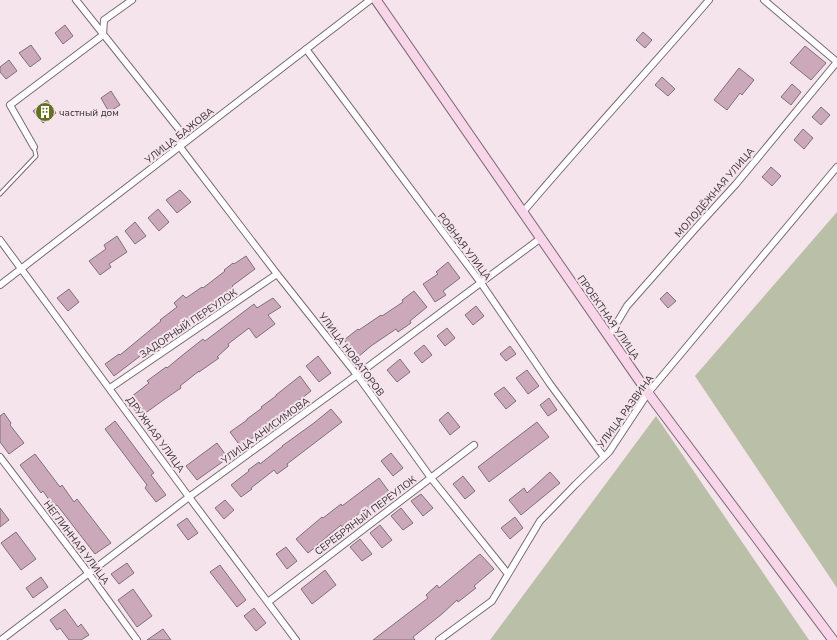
<svg xmlns="http://www.w3.org/2000/svg" width="837" height="640" font-family="'Nunito Sans',sans-serif">
<rect width="100%" height="100%" fill="#f5e4ec"/>
<path fill="#bac0a8" d="M837,212V588L695,376Z
M656,416L809,640H490Z"/>
<path fill="#cba9bb" stroke="#807179" d="M65,25L73,36L63,44L55,33Z
M643,32L652,40L645,48L636,40Z
M31,45L41,59L30,67L19,53Z
M805,46L826,63L811,80L790,63Z
M9,60L17,71L6,79L0,72V67Z
M739,68L754,80L742,95L740,93L727,110L714,100Z
M662,77L675,89L668,96L655,85Z
M792,84L801,92L791,105L781,97Z
M111,91L120,105L109,112L101,98Z
M47,100L56,113L43,123L33,111Z
M821,107L830,115L821,125L812,117Z
M803,129L813,138L804,149L794,140Z
M771,167L781,176L772,186L762,177Z
M180,190L191,202L177,213L166,200Z
M158,209L169,222L159,231L148,218Z
M135,222L146,236L135,244L125,231Z
M117,236L127,252L109,264L111,267L100,275L89,261L106,249L104,245Z
M246,256L255,269L232,286L233,287L214,302L205,310L203,307L189,321L187,319L152,347L114,376L105,364L119,354L120,355L143,336L161,321L160,320L177,307L174,303L183,295L186,298L202,287L203,288L225,271L224,270L233,263L234,264Z
M448,262L460,278L443,291L446,295L435,302L423,284L438,274L436,272Z
M69,289L79,302L68,311L57,298Z
M414,291L427,307L410,321L411,323L398,332L396,329L371,346L358,357L344,340L358,329L359,330L381,315L382,316L403,302L402,300Z
M667,292L676,301L668,308L660,299Z
M273,298L281,307L268,315L275,324L256,338L249,328L228,344L229,346L217,357L219,358L199,372V371L180,386L181,388L162,401L140,417L127,400L149,383L147,381L166,367L167,368L184,354L203,339L205,341L254,304L257,308Z
M476,306L484,316L473,325L465,315Z
M447,328L455,338L445,346L437,336Z
M424,345L432,355L422,363L414,353Z
M510,346L516,354L506,361L500,354Z
M318,356L331,373L319,382L306,366Z
M400,359L410,372L397,382L387,370Z
M527,370L539,386L528,394L516,378Z
M300,376L311,391L283,413V414L241,447L230,432L247,420V419L262,408L261,407L276,396V395Z
M504,387L516,401L506,409L494,394Z
M549,398L557,410L548,416L540,405Z
M331,409L342,422L287,464L288,466L277,474L274,470L251,488L252,489L241,497L231,485L249,471L248,470L259,462L260,464L283,446H282L314,423Z
M448,412L460,427L450,435L439,420Z
M4,413L11,423L10,425L24,443L9,454L0,442V416Z
M115,421L154,473L151,475L166,495L156,502L145,488L147,485L105,429Z
M537,422L549,437L489,482L478,467Z
M217,443L228,458L197,480L186,466Z
M391,453L403,468L393,476L381,461Z
M35,454L60,487L62,485L74,502L77,499L111,543L95,554L57,505L54,507L43,491L41,493L20,465Z
M550,472L560,483L521,515L509,500L524,488L527,493Z
M463,476L475,491L465,499L453,484Z
M379,478L390,493L361,515L360,513L342,527L341,525L317,545H318L308,553L296,539L322,517L323,518L341,504L342,506Z
M421,494L433,508L423,516L411,501Z
M225,500L234,510L224,519L215,508Z
M0,508L9,520L0,527Z
M401,508L413,523L403,530L391,516Z
M515,517L523,528L510,539L501,528Z
M187,518L198,533L188,540L177,525Z
M380,525L392,540L382,548L370,533Z
M16,532L36,559L21,570L1,543Z
M360,539L372,554L362,561L350,547Z
M286,547L297,561L287,569L276,554Z
M480,554L494,569L474,586L476,588L458,602L457,600L442,614L413,637L415,640H373L428,598L426,595L437,585L439,588Z
M127,563L134,573L119,584L111,574Z
M220,565L246,600L237,607L210,572Z
M325,570L336,585L312,604L301,589Z
M41,577L48,587L33,598L26,588Z
M133,589L152,616L137,627L118,600Z
M254,608L266,623L256,631L244,616Z
M65,609L78,627L81,624L89,635L81,640H69L60,628L57,630L50,620Z
M163,629L171,640H147Z"/>
<g fill="none" stroke-linecap="round" stroke-linejoin="round">
<defs>
<path id="lane" d="M0,194L36,156L34,147"/>
<path id="street" d="M76,0L181,132L180,147L277,274L357,375L431,478L508,574
M764,0L837,62
M306,49L481,283L550,384L604,457
M34,147L10,105L103,35L104,20L132,0
M523,212C584,140 648,71 709,0
M0,240L189,497L296,640
M0,285L370,0
M609,336L627,306L695,229L736,184L837,62
M110,388L277,274
M0,457L89,574L137,640
M268,602L474,445
M1,640L189,497L357,375L541,238
M439,640L492,601L540,521L575,485L609,452L648,393L837,167"/>
<path id="secondary" d="M376,0L648,393L833,640"/>
</defs>
<use href="#lane" stroke="#7a6b73" stroke-width="5"/>
<use href="#street" stroke="#7a6b73" stroke-width="8"/>
<use href="#secondary" stroke="#7a6b73" stroke-width="11"/>
<use href="#lane" stroke="#fff" stroke-width="3"/>
<use href="#street" stroke="#fff" stroke-width="6"/>
<use href="#secondary" stroke="#f9d5ea" stroke-width="9"/>
</g>
<defs>
<symbol id="building-disc" viewBox="-11 -11 22 22"><circle r="9.5" fill="#63711d" stroke="#f5e4ec"/><path d="M-4-6H4V6H1V3H-1V6H-4ZM-2.5-4.3h1.7v1.8h-1.7ZM.8-4.3h1.7v1.8H.8ZM-2.5-1h1.7V.8h-1.7ZM.8-1h1.7V.8H.8Z" fill="#fff"/></symbol>
</defs>
<g fill-rule="evenodd">
<use href="#building-disc" x="34" y="101" width="22" height="22"/>
</g>
<g text-anchor="middle" stroke-width="4" stroke-linejoin="round" paint-order="stroke">
<g font-size="10" fill="#352f32" stroke="#f5e4ec" text-anchor="start">
<text x="59" y="116">частный дом</text>
</g>
<g font-size="10" fill="#352f32" stroke="#f5e4ec">
<text transform="translate(179 135) rotate(-38)" y="4">УЛИЦА БАЖОВА</text>
<text transform="translate(714 192) rotate(-49)" y="4">МОЛОДЁЖНАЯ УЛИЦА</text>
<text transform="translate(465 246) rotate(53)" y="4">РОВНАЯ УЛИЦА</text>
<text transform="translate(609 317) rotate(55)" y="4">ПРОЕКТНАЯ УЛИЦА</text>
<text transform="translate(188 323) rotate(-34)" y="4">ЗАДОРНЫЙ ПЕРЕУЛОК</text>
<text transform="translate(352 354) rotate(53)" y="4">УЛИЦА НОВАТОРОВ</text>
<text transform="translate(625 411) rotate(-54)" y="4">УЛИЦА РАЗВИНА</text>
<text transform="translate(265 430) rotate(-36)" y="4">УЛИЦА АНИСИМОВА</text>
<text transform="translate(156 434) rotate(54)" y="4">ДРУЖНАЯ УЛИЦА</text>
<text transform="translate(365 515) rotate(-37)" y="4">СЕРЕБРЯНЫЙ ПЕРЕУЛОК</text>
<text transform="translate(77 542) rotate(53)" y="4">НЕГЛИННАЯ УЛИЦА</text>
</g>
</g>
</svg>
